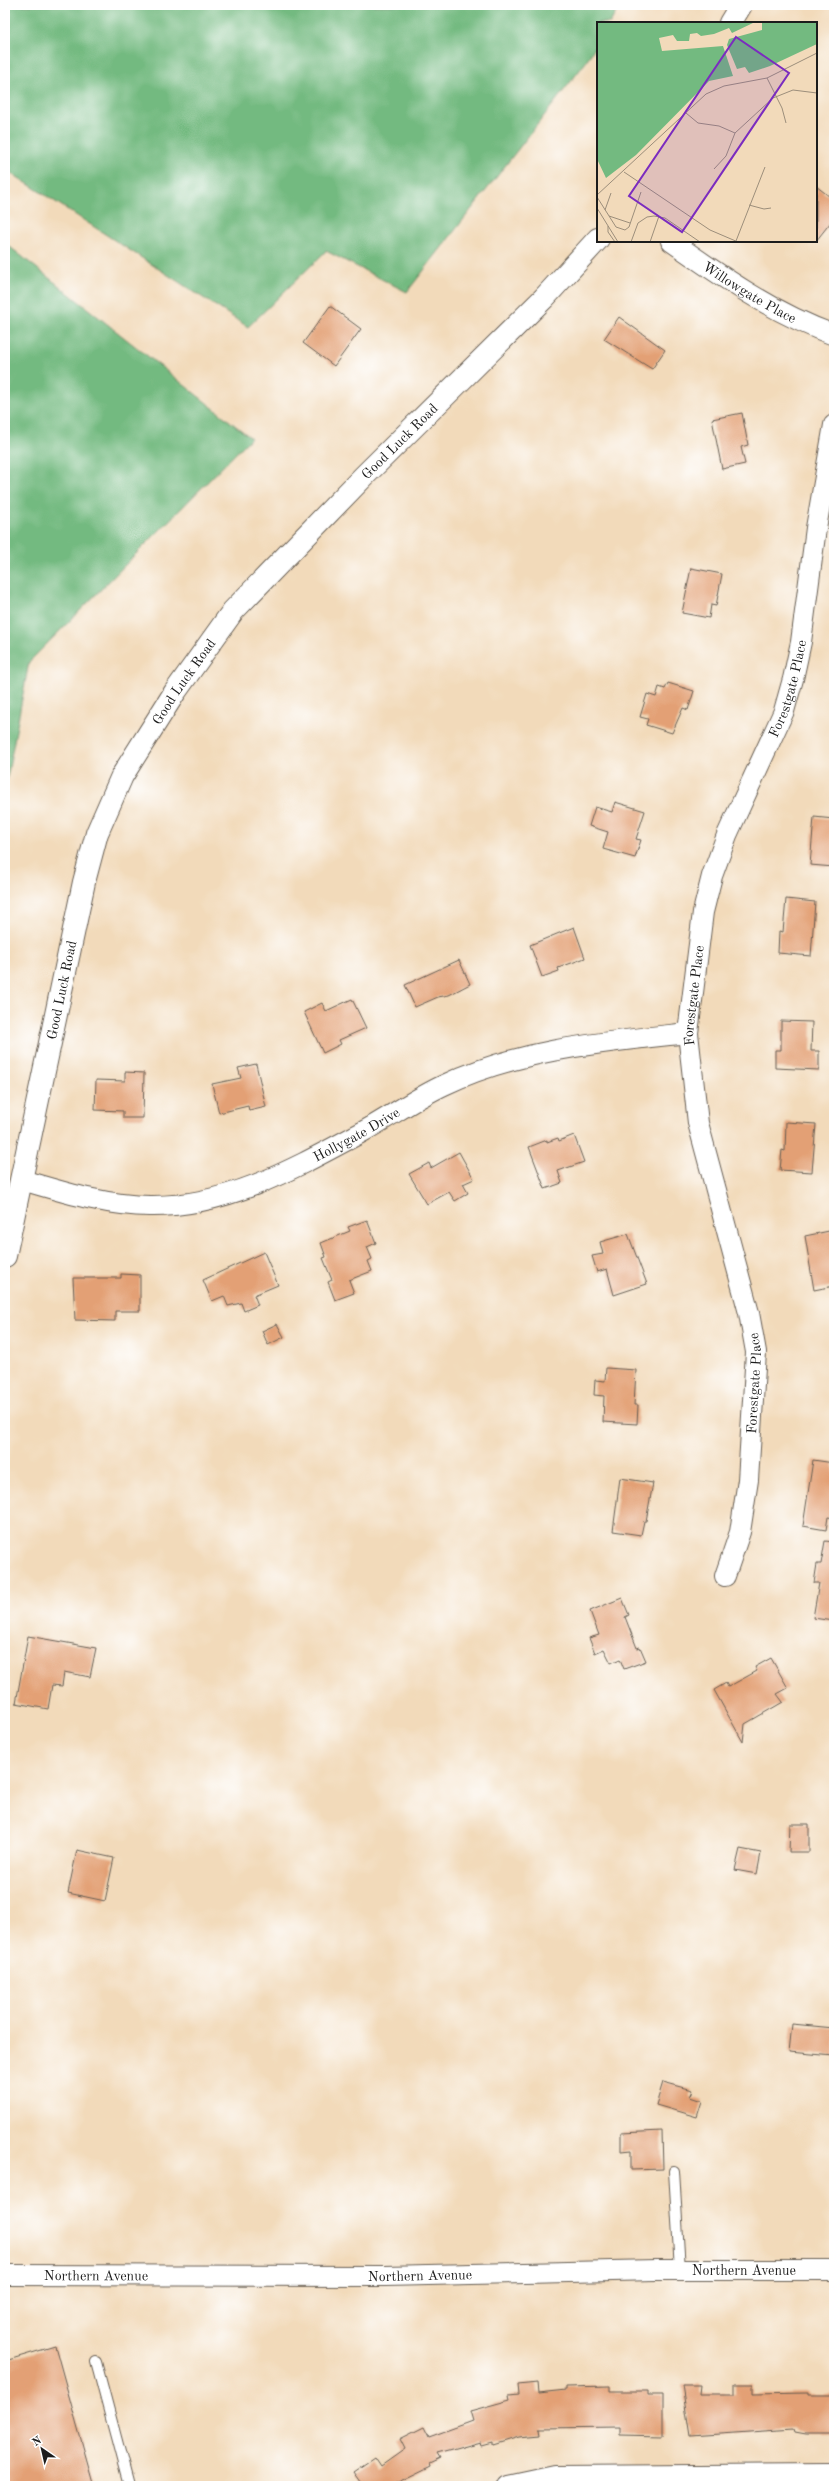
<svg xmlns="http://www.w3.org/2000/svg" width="839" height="2491" font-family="'Old Standard TT',serif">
<rect width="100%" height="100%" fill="#fff"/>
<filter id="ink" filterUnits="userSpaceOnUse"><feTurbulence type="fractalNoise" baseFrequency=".025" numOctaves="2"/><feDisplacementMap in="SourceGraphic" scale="8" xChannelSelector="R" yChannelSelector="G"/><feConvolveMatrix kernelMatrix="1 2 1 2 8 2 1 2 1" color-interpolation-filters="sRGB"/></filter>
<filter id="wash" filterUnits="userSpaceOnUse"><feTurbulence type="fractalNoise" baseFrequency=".012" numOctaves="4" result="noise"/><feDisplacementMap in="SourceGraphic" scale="16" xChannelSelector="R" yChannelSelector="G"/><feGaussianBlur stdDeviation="0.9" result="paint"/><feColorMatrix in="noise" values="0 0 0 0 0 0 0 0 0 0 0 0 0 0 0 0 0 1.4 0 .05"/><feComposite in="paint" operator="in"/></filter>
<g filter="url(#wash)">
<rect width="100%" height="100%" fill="#f2daba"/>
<path fill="#73ba80" stroke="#486b4e" d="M5,5H620L610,23H598V42L586,62L407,292L326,251L248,327L5,169Z
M5,243L251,438L29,662L5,789Z"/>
<g id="blocks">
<path fill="#e3a074" d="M816,186L834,200V218L816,241Z
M330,306L361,329L334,366L303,343Z
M619,317L665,350L652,369L604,339Z
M742,413L748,445L741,447L745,464L722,469L712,419Z
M691,568L722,574L716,606L711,605L709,618L682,613Z
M668,683L694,691L688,710L683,708L672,733L646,725L648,719L640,717L647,694L656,697L659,687L665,689Z
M615,802L645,811L636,839L641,840L635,858L603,849L608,832L589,826L595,807L612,812Z
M814,817L834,819V867L810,865Z
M786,899L815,902L811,956L778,953L779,931L783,932Z
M574,927L585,958L558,968L559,971L542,977L530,945Z
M459,960L470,984L449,995L438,997L415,1007L405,985Z
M352,999L366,1028L339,1040L341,1044L323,1053L304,1012L322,1003L326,1011Z
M781,1021L812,1022L811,1051H819V1070L775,1068V1050H781Z
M256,1064L266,1107L249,1111L248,1106L219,1113L212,1084L241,1078L238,1068Z
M125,1072L144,1073L143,1118H123V1111L95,1110L96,1080L125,1081Z
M786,1122L816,1124L812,1172L780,1170L782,1150L785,1151Z
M574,1135L584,1162L558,1171L562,1183L545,1189L529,1147L547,1140V1142L558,1138L559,1141Z
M459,1152L474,1179L463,1184L468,1193L455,1201L449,1192L427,1204L409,1174L429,1163L431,1168Z
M367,1220L376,1243L367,1247L372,1259L368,1261L372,1271L349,1280L354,1293L335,1300L328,1282L332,1280L323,1258L326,1257L321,1243L350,1231L348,1227Z
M834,1230V1286L814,1290L805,1236Z
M628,1234L647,1284L614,1295L607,1269L597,1272L592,1256L603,1254L600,1242Z
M264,1252L278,1285L254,1295L258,1305L244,1311L241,1303L228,1306L224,1296L212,1301L203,1280Z
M121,1274L140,1275V1311H115V1321L75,1320L73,1278H121Z
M277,1324L284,1337L268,1345L262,1331Z
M606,1368L636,1370L634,1405H638L637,1424L603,1422L604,1396L594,1395L595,1380L605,1381Z
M813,1460L834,1463V1518L828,1517L826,1530L803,1526Z
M620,1478L653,1483L646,1521H644L641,1535L613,1531Z
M825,1541L834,1542V1621L813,1618L819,1583H814L817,1564H821Z
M622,1598L629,1615L625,1617L637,1648L640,1647L646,1661L624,1669L620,1659L611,1663L604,1649L595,1653L589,1638L599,1635L590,1611Z
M28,1636L96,1648L90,1677L64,1672L62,1686L52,1685L48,1709L16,1703Z
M771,1658L788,1688L777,1694L783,1702L745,1724L743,1742L714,1690L726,1683L728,1687L757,1671L755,1667Z
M790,1824H809V1852H789Z
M740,1849L761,1853L757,1874L735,1870Z
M77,1850L114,1858L105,1901L68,1893Z
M792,2024L834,2028V2056L789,2052Z
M663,2082L693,2090L690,2097L702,2101L697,2117L656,2105Z
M662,2131L663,2169L631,2170V2150L621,2151V2133Z
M55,2346L94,2486H5V2361Z
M537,2383L538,2393L566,2390V2387L610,2386V2391H648V2395H663V2436L619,2435V2427L540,2428L541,2435L519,2437L493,2445V2442L482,2445L481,2442L437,2454L440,2459L429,2464L430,2467L391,2486H363L353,2472L375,2457L381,2466L405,2449L400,2439L424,2427L429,2437L473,2421L470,2411L510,2400L509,2396L519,2395L518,2385Z
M735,2384H753V2394L808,2393V2395H834V2434H806L795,2432L794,2429L690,2436L682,2385H701L700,2394H735Z"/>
</g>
</g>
<g filter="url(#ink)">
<use href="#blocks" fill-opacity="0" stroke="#675e53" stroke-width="1"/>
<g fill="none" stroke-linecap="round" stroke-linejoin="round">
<defs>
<path id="lane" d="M674,2171L680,2270
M96,2362L129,2486"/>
<g id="street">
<path id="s1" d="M671,241C722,277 775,314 834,335"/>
<path id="s2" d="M22,1180C63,1192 107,1206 150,1206C228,1207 297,1167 364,1131C391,1116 416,1098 444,1085C519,1049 606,1042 688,1033"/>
<path id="s3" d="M725,1576L740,1532L748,1480L756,1352L749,1313L698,1123L688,1033L703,912L712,876L727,835L784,711L793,679L801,642L816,528L834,425"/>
<path id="s4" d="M5,2275L385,2276L656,2270H834"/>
<path d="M508,2486L555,2476L834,2474"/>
</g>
<g id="secondary">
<path d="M730,23L741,5"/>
<path id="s5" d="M5,1256L84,882L97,833L122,776L175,692L233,611L364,476L544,298L598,239"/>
</g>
</defs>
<use href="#lane" stroke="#675e53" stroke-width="12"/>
<use href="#street" stroke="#675e53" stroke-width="22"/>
<use href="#secondary" stroke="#675e53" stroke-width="24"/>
<use href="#lane" stroke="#fff" stroke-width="10"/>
<use href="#street" stroke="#fff" stroke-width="20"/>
<use href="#secondary" stroke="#fff" stroke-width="22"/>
</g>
</g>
<g text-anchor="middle" stroke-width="3" stroke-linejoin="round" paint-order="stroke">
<g font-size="14" fill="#1c1c1c" stroke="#fff">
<text dy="5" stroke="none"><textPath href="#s1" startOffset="94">Willowgate Place</textPath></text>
<text dy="5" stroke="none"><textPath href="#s5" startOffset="932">Good Luck Road</textPath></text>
<text dy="5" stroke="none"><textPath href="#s5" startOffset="608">Good Luck Road</textPath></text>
<text dy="5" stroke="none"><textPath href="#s3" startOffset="916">Forestgate Place</textPath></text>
<text dy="5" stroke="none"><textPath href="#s5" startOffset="272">Good Luck Road</textPath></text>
<text dy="5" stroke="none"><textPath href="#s3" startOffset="592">Forestgate Place</textPath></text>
<text dy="5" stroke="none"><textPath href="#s2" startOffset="352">Hollygate Drive</textPath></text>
<text dy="5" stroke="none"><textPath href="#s3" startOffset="196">Forestgate Place</textPath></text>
<text dy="5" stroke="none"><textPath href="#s4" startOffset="739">Northern Avenue</textPath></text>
<text dy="5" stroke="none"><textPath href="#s4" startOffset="415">Northern Avenue</textPath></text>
<text dy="5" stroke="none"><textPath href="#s4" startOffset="91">Northern Avenue</textPath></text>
</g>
</g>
<g transform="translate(597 22)">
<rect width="220" height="220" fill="#f2daba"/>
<path d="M0,0H158L135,11L132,6L117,12L104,14L100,11L93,12L92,19H80L76,13L62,16L65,29L126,24L136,54L112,59L39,133L9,156L0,137ZM165,0H220V22L173,44L152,51L148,45L140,47L130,23L132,17L165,8Z" fill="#73ba80"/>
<path fill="none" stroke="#9c8e7b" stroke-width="1" d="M170,56L185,86L189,101M89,91L101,101L122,104L138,111M117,147L129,134L138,111L176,76L196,68L220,71M27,150L113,208L141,220M0,173L109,72L127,64L170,56L220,31M0,175L19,205L28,208L32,205L44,170M152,183L167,187L174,186M0,186L21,220M8,188L14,171M12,194L33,201M11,204V210L18,220M139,219L168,145M34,220L41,201L50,195L57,194L68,196L103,220M53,220L62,194"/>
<path fill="#7b2cbf" fill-opacity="0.15" stroke="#7b2cbf" stroke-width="2" d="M139,15L192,51L85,210L32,174Z"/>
<rect width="220" height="220" fill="none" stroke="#1c1c1c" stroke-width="2"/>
</g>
<rect width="839" height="2491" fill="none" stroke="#fff" stroke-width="20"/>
<g transform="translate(42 2449) rotate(326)" stroke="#ffffff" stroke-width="3" paint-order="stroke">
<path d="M0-3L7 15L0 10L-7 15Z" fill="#1c1c1c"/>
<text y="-6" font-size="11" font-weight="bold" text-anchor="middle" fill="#1c1c1c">N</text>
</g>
</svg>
